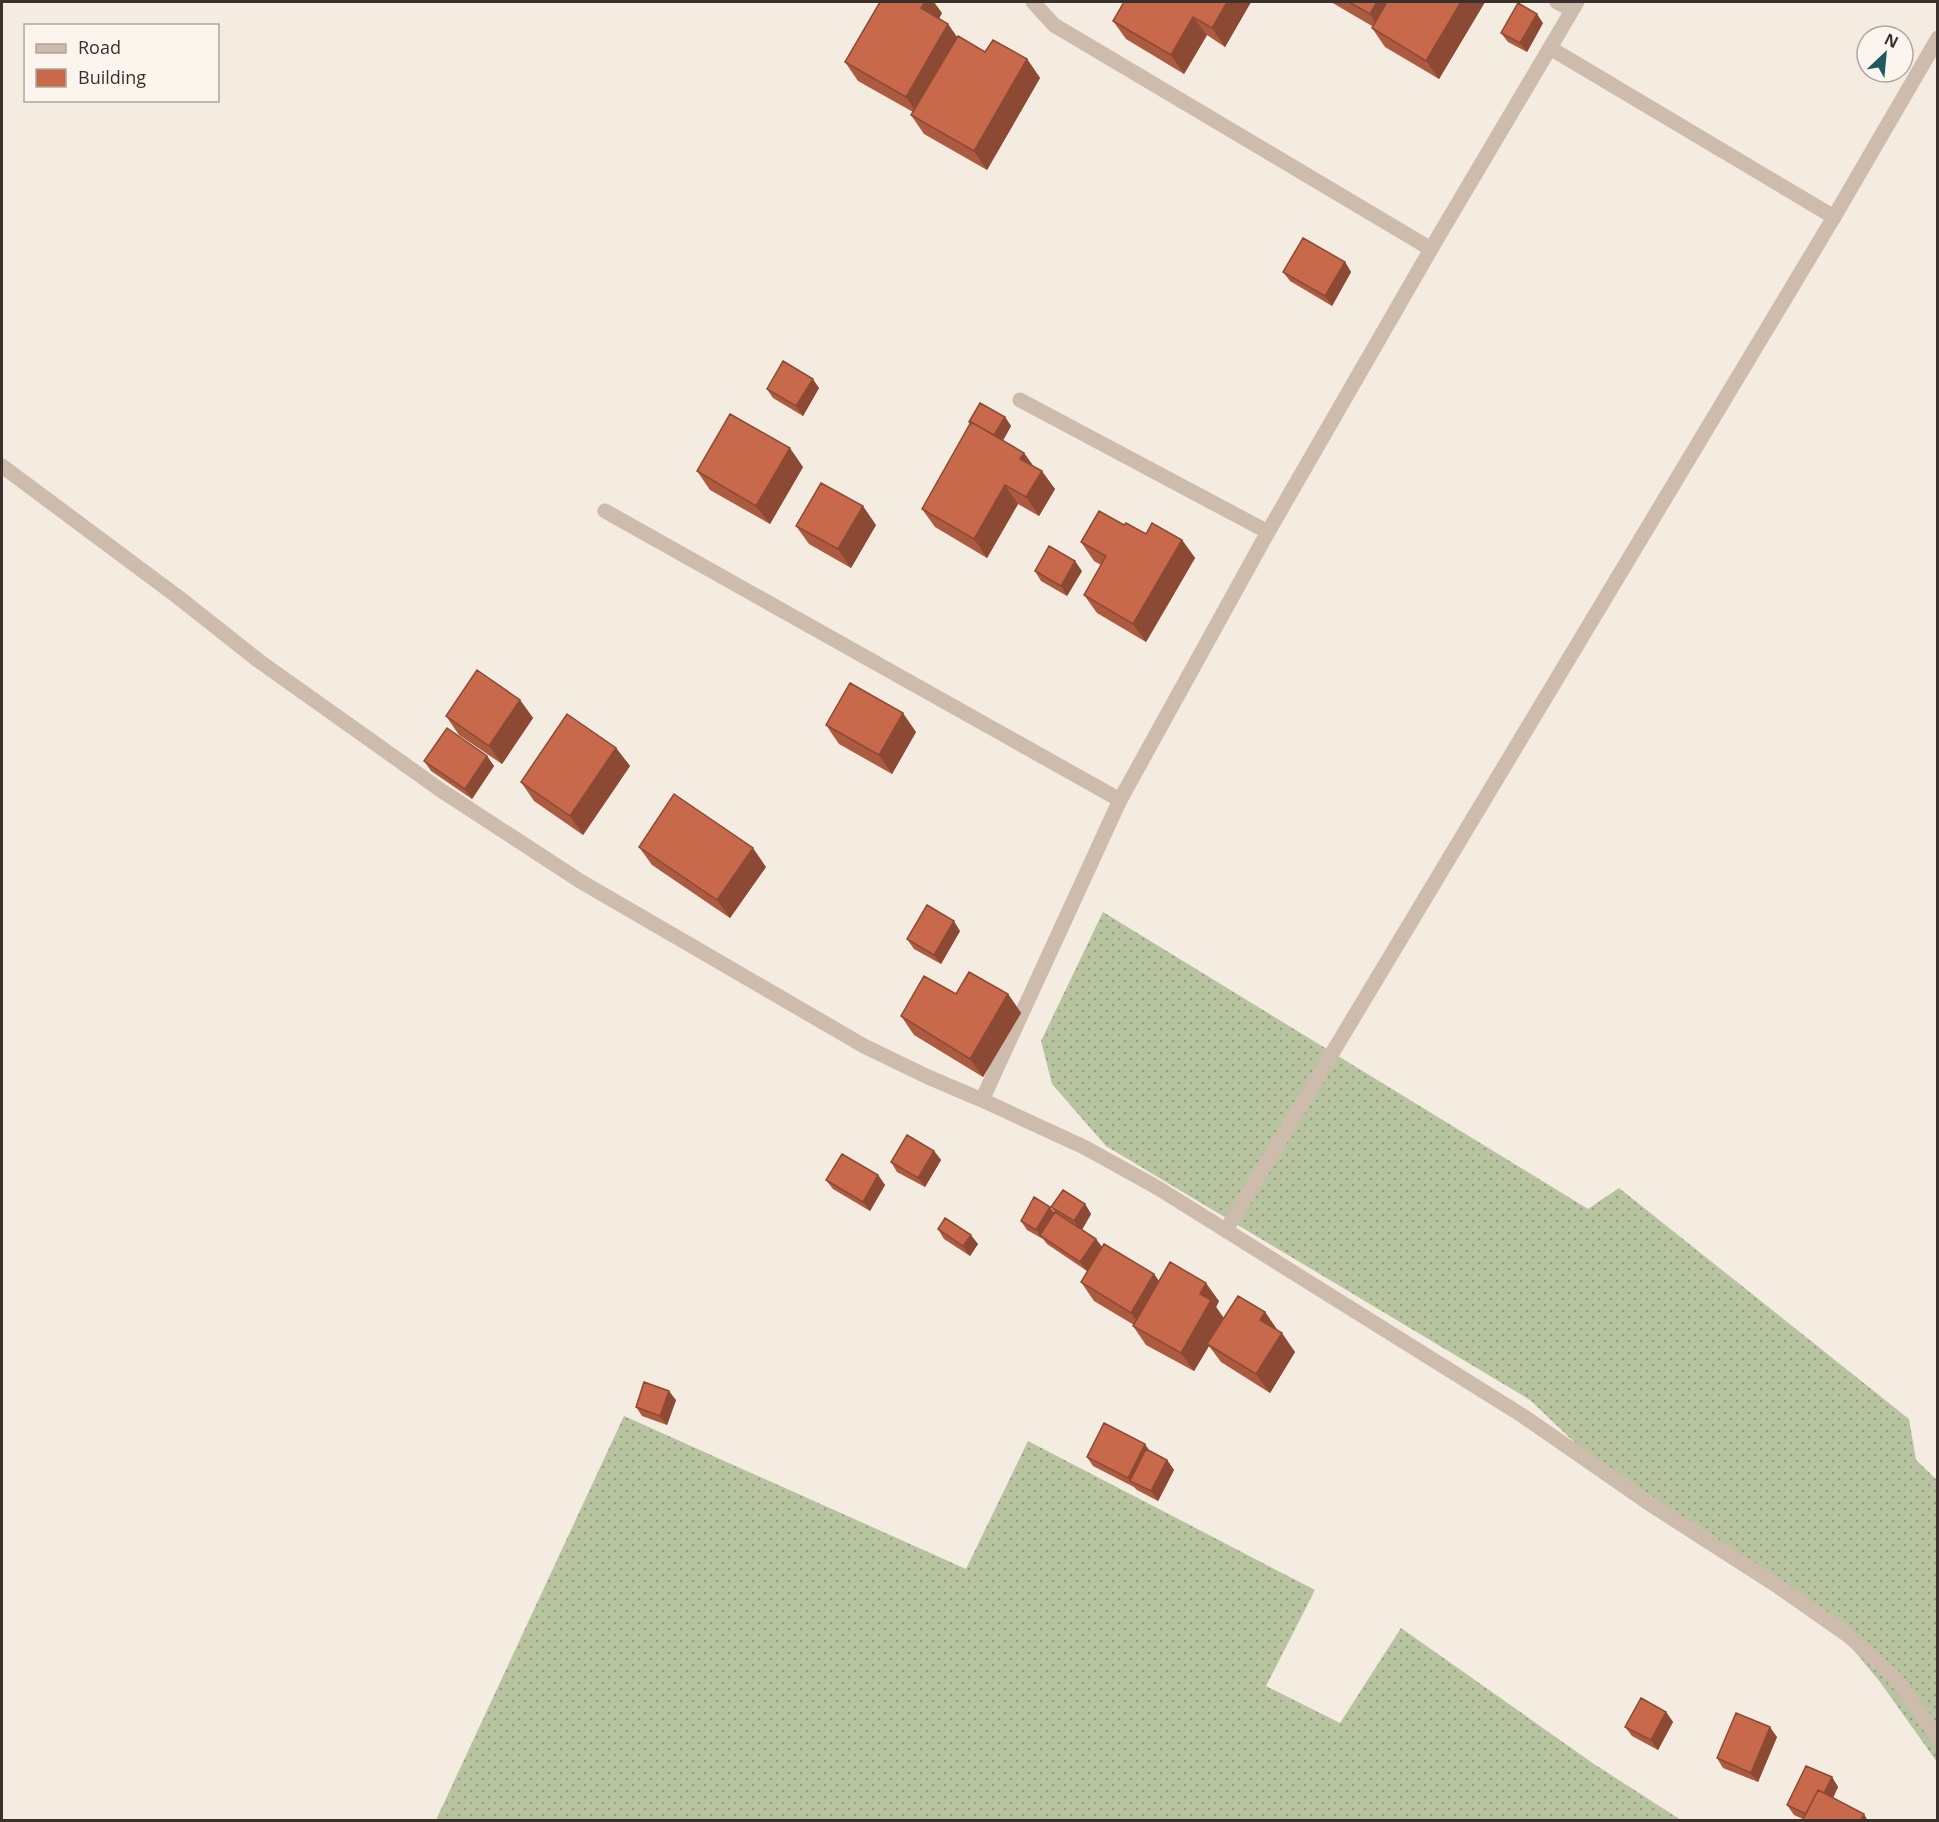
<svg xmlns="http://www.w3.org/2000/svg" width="1939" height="1822" font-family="'Open Sans',sans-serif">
<defs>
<pattern id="grass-dots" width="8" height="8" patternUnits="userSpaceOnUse" patternTransform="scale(1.5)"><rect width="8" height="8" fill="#b8c4a0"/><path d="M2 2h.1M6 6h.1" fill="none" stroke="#97a083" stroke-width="1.8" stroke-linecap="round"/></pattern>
</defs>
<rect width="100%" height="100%" fill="#f4ebe1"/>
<path fill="url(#grass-dots)" d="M1103,912L1588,1209L1619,1188L1909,1419L1916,1460L1937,1480V1762L1880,1682L1842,1636L1634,1499L1530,1400L1106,1146L1052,1084L1041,1041Z
M624,1416L966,1569L1028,1441L1315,1590L1266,1686L1340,1723L1401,1628L1594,1764L1681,1820H436Z"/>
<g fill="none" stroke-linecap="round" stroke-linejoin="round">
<path stroke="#cdbbac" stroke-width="15" d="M1550,48L1834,217L1938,38"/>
<path stroke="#cdbbac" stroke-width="15" d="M1557,2L1572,10
M1431,249L1577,2
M1020,400L1268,532
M2,466L178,597L259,661L442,791L580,881L864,1046L928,1077L982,1100L1084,1147L1158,1188L1523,1416L1653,1506L1779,1587L1849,1636L1895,1678L1938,1738
M605,511L1120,800
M982,1100L1120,800L1268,532L1431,249L1054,25L1033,2
M1226,1230L1834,217"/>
</g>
<path fill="#ac5a40" d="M1251,2L1225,47L1207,35L1184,74L1126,39L1113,21Z
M1331,2H1485L1439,79L1385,47L1372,28V26Z
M942,13L939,19L948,24L957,37L985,52L1027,59L1040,78L987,170L924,134L911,115L913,112L858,81L845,62Z
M1543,23L1527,52L1508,42L1501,33Z
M1345,262L1351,272L1332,306L1290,281L1283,272Z
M819,388L803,416L773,398L767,389Z
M1005,417L1011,426L1003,440L1024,453L1033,466L1055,489L1039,516L1018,504L987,558L935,527L922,509L970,424L969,422Z
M803,467L770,524L710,490L697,471Z
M876,525L851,568L809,544L796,526Z
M1124,525L1146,534L1182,540L1195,558L1146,642L1097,613L1084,595L1101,565L1094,561L1081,542Z
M1035,571H1082L1067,596L1041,581Z
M520,700L533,718L502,764L459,735L446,716Z
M826,725L916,732L892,774L839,744Z
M616,748L630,766L583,835L534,801L521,782Z
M487,756L494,766L472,799L431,771L424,761Z
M639,847L766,867L730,918L652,865Z
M960,931L941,964L914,949L907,939Z
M956,994H1008L1021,1013L983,1077L914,1035L901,1016Z
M934,1151L941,1160L925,1187L897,1172L891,1162Z
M878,1175L885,1185L870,1211L833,1189L826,1180Z
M1085,1204L1091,1214L1082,1230L1096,1239L1102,1248L1154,1274L1159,1281L1219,1301L1216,1307L1224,1318L1265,1312L1278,1331L1295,1352L1270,1393L1221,1362L1209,1346L1194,1371L1146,1345L1133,1326L1134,1325L1094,1301L1081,1282L1096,1258L1087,1271L1047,1244L1043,1239L1027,1230L1021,1221L1055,1213L1051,1207Z
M938,1229L978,1244L970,1256L944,1239Z
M676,1400L667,1425L642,1416L636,1407Z
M1150,1451L1167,1460L1174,1470L1158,1501L1137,1490L1134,1487L1093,1466L1087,1457Z
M1666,1712L1673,1722L1658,1750L1632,1736L1625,1727Z
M1777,1737L1758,1782L1723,1768L1717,1758Z
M1832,1777L1838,1787L1833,1798L1803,1819L1794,1815L1787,1805Z"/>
<path fill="#8c4a34" d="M925,2H934L942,13L934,27L921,8Z
M1227,2H1251L1225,47L1212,28Z
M1377,2H1402L1383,33L1370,14Z
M1461,2H1485L1439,79L1426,61Z
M1537,14L1543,23L1527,52L1520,43Z
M1193,17L1207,35L1184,74L1171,55Z
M948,24L961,43L919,116L906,97Z
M1027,59L1040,78L987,170L974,151Z
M1345,262L1351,272L1332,306L1325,296Z
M813,379L819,388L803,416L796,406Z
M1005,417L1011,426L1000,446L993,437Z
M790,448L803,467L770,524L756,506Z
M1024,453L1037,471L1020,459Z
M1042,471L1055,489L1039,516L1026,497Z
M1005,485L1018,504L987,558L974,539Z
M863,506L876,525L851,568L838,549Z
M1182,540L1195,558L1146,642L1133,624Z
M1075,561L1082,571L1067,596L1061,586Z
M520,700L533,718L502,764L489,746Z
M903,713L916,732L892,774L879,755Z
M616,748L630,766L583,835L570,816Z
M487,756L494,766L472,799L465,789Z
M753,848L766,867L730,918L717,900Z
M954,921L960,931L941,964L934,955Z
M1008,994L1021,1013L983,1077L970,1059Z
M934,1151L941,1160L925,1187L918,1178Z
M878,1175L885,1185L870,1211L863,1202Z
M1085,1204L1091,1214L1081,1231L1074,1221Z
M1050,1207L1057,1216L1040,1235L1043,1239L1036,1230Z
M971,1235L978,1244L970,1256L963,1246Z
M1096,1239L1103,1248L1087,1271L1080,1262Z
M1154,1274L1167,1293L1144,1331L1131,1313Z
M1206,1283L1219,1301L1216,1307L1224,1319L1207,1344L1209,1346L1194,1371L1181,1353L1200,1294Z
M1265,1312L1278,1331L1260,1320Z
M1282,1333L1295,1352L1270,1393L1256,1374Z
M669,1391L676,1400L667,1425L660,1416Z
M1145,1444L1151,1453L1131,1481L1128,1478Z
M1167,1460L1174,1470L1158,1501L1151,1491Z
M1666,1712L1673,1722L1658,1750L1651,1740Z
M1770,1727L1777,1737L1758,1782L1751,1773Z
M1832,1777L1838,1787L1822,1821L1813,1817Z
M1864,1814L1868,1821H1860Z"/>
<path fill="#c8694b" stroke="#8c4a34" stroke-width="1.5" d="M880,2H925L921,8L948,24L906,97L845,62Z
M1124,2H1227L1212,28L1193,17L1171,55L1113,21Z
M1349,2H1377L1370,14Z
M1387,2H1461L1426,61L1372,28Z
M1518,3L1537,14L1520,43L1501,33Z
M958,36L985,52L993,40L1027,59L974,151L911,115Z
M1303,238L1345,262L1325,296L1283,272Z
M783,361L813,379L796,406L767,389Z
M980,403L1005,417L994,435L971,422V424L969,422Z
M730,414L790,448L756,506L697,471Z
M971,422L1024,453L1020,459L1042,471L1026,497L1005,485L974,539L922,509Z
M821,483L863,506L838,549L796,526Z
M1099,511L1124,525L1126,523L1146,534L1152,523L1182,540L1133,624L1084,595L1106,556L1081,542Z
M1049,546L1075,561L1061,586L1035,571Z
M477,670L520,700L489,746L446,716Z
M850,683L903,713L879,755L826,725Z
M567,714L616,748L570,816L521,782Z
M447,728L487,756L465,789L424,761Z
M674,794L753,848L717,900L639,847Z
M927,905L954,921L934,955L907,939Z
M969,972L1008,994L970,1059L901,1016L924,976L956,994Z
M907,1135L934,1151L918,1178L891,1162Z
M842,1154L878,1175L863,1202L826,1180Z
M1063,1190L1085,1204L1074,1221L1051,1207Z
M1034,1197L1050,1207L1036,1230L1021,1221Z
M1055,1212L1096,1239L1080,1262L1040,1235Z
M945,1218L971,1235L963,1246L938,1229Z
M1104,1244L1154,1274L1131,1313L1081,1282Z
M1170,1262L1206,1283L1200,1294L1211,1300L1181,1353L1133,1326Z
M1238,1296L1265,1312L1260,1320L1282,1333L1256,1374L1207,1344Z
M644,1382L669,1391L660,1416L636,1407Z
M1104,1423L1145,1444L1128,1478L1087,1457Z
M1146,1449L1167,1460L1151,1491L1130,1481Z
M1641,1698L1666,1712L1651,1740L1625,1727Z
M1736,1713L1770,1727L1751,1773L1717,1758Z
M1806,1766L1832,1777L1824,1793L1818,1790L1806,1814L1787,1805Z
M1818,1790L1864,1814L1860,1821H1802Z"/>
<rect width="1939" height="1822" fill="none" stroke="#3b302b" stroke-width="6"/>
<rect x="24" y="24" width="195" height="78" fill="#fbf5ee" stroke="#aea6a0" stroke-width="1.5"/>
<rect x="36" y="44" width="30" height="9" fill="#cdbbac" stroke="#aea6a0" stroke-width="1.5"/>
<text x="78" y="54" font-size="18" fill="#3b302b">Road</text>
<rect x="36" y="69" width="30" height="18" fill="#c8694b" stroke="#aea6a0" stroke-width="1.5"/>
<text x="78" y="84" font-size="18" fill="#3b302b">Building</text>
<g transform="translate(1885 54) rotate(26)"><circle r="28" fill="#fbf5ee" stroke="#aea6a0" stroke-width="1.5"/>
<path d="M0-4.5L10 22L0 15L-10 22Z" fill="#1f5a5e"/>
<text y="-9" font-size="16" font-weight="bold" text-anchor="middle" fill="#3b302b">N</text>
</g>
</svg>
